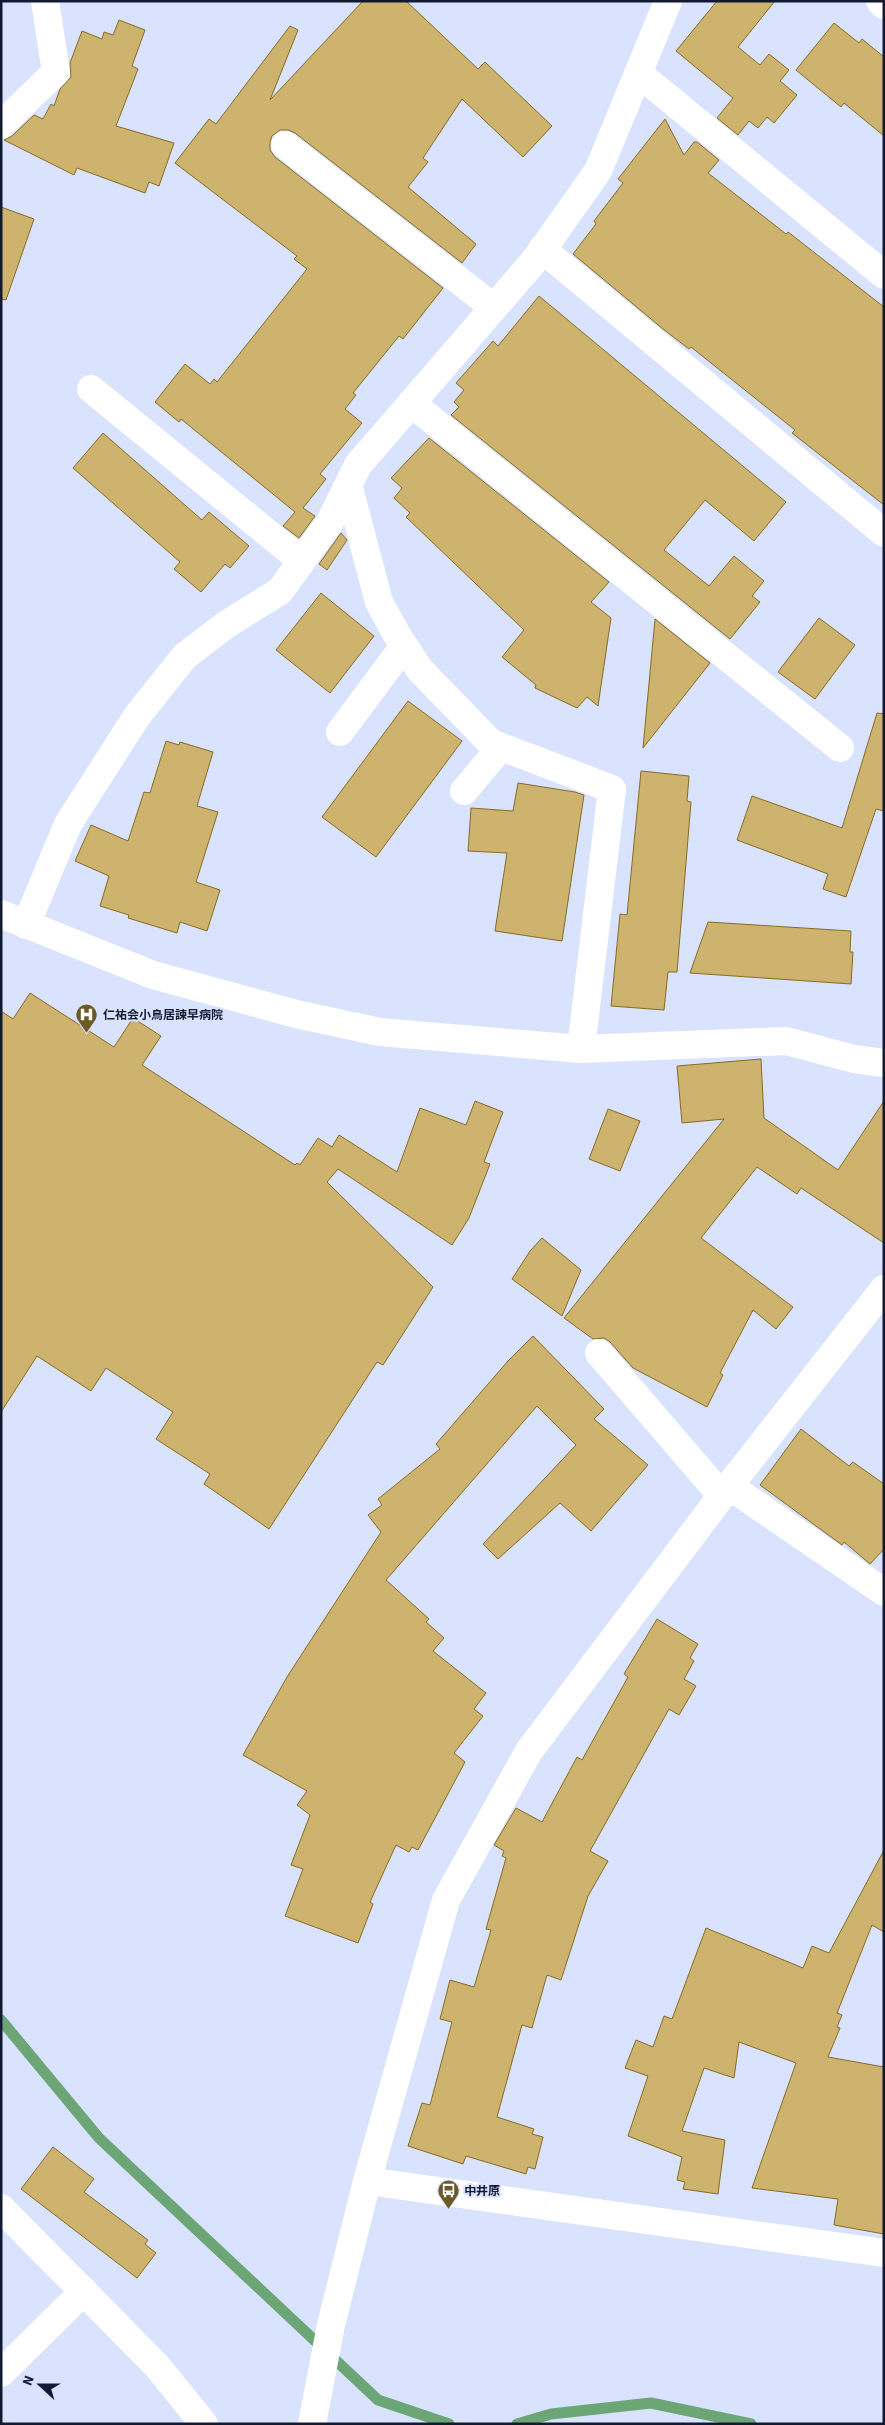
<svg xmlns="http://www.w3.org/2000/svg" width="885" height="2425" font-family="'Source Sans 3','Noto Sans JP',sans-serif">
<rect width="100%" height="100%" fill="#d9e3fd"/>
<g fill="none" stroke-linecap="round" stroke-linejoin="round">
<path stroke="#6ca676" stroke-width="11" d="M1,2020L99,2138L378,2400L449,2424
M517,2424L551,2414L651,2403L751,2424"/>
</g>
<path fill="#ceb36e" stroke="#856b24" d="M363,1H406L478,69L485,62L552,126L523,157L462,99L423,158L428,162L408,187L476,244L462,263L295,133L288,130H280L272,136L270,142V150L275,157L443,288L403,339L399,336L353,393L356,395L345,409L362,423L320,474L326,479L303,508L315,516L299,538L283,526L295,512L181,419L179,422L155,402L185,364L210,384L214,379L217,382L307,269L294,259L297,256L175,163L209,119L216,124L290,26L298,30L270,100Z
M717,1H775L738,47L760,65L769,54L789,70L780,81L797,95L774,123L767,117L758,128L749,121L738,135L717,118L733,98L676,51Z
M119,20L145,30L132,66L138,69L116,126L174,143L159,186L149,182L145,193L77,168L74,175L4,140L12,136L34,115L43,119L51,104L54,106L60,89L71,77L70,63L82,31L102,39L104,32L113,35Z
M834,23L859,43L862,39L884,57V136L844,103L841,107L796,70Z
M665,119L684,155L694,142H697L719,160L708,173L786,234L788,232L884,307V505L792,433L795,430L691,347L689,349L663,329L573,254L596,224L594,221L623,183L618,179Z
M1,207L34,219L6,300L1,299Z
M539,296L786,502L754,541L705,500L664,550L709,586L734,556L764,581L752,596L760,602L730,639L451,415L459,407L454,402L464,390L456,383L493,341L498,346Z
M103,433L202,520L209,512L249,546L230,568L225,564L201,592L174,569L180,562L73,468Z
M429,438L609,582L591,602L611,618L598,706L587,697L577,708L535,688L536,685L502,657L524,630L406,517L410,513L394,498L402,488L391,478Z
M341,533L347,540L327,570L319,564Z
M321,593L374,636L330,693L276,650Z
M819,618L855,645L815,699L778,672Z
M655,619L710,663L643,748Z
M408,701L462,741L376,857L322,817Z
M877,713L884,714V811L876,809L846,897L823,889L828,874L737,840L752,796L842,828Z
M166,741L179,745L180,742L213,752L197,806L218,812L196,882L220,890L207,931L180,922L177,933L128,918L129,915L100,906L109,876L75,861L91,825L128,841L144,792L150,793Z
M641,771L689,776L687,801L691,802L677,972H668L664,1010L611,1006L620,914L627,915Z
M518,783L575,792L584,795L562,941L495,931L507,853L468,851L471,808L513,811Z
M708,922L851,931L850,952H853L851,984L690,973Z
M30,993L114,1047L133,1018L161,1036L142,1065L295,1165L297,1163L300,1165L318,1138L332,1147L339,1135L397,1172L420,1108L466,1125L475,1101L503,1112L484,1162L490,1164L469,1218L452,1245L338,1169L327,1182L433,1287L383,1365L377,1362L269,1529L204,1484L210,1474L156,1439L173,1412L106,1368L91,1391L37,1356L1,1412V1011L13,1019Z
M761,1059L764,1118L838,1170L884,1101V1243L801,1188L797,1194L757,1167L701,1238L793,1307L776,1329L753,1310L720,1373L723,1375L707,1407L633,1368L610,1342L604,1338L593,1339L564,1318L724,1119L682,1123L677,1066Z
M608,1109L640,1121L620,1171L589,1159Z
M542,1238L581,1270L562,1316L512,1279L530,1251Z
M533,1336L604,1409L594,1419L648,1465L591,1531L560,1503L498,1559L483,1544L576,1445L537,1406L386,1580L429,1619L426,1622L444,1638L433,1651L486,1693L474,1709L483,1716L454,1753L465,1762L418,1850L412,1847L409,1852L396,1845L370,1902L373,1904L358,1943L285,1916L303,1869L291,1865L310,1815L297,1805L307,1791L243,1755L287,1677L381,1532L368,1515L382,1505L378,1499L440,1449L436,1444L508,1361Z
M801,1429L849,1466L853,1462L884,1484V1549L870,1564L844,1542L842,1545L760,1485Z
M657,1619L698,1644L690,1658L694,1661L684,1679L696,1686L679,1715L669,1709L590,1851L608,1861L588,1896L561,1980L547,1975L532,2028L522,2025L497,2117L534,2129L532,2134L543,2137L535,2169L528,2167L526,2174L466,2156L463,2164L408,2146L422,2103L430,2105L452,2022L440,2019L450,1980L474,1987L491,1930L486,1929L506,1858L502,1856L504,1851L494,1845L516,1808L542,1822L577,1757L582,1760L628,1677L624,1674Z
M884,1850V1932L872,1925L837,2013L842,2015L837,2027L840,2028L828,2057L884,2067V2234L834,2225L838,2199L752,2188L796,2063L739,2042L734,2078L704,2068L682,2131L725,2140L718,2194L683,2189L685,2182L677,2180L682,2157L628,2136L648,2076L625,2068L636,2040L653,2047L664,2016L672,2019L706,1928L803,1968L812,1946L829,1953Z
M53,2147L94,2179L84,2192L148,2240L145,2244L156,2253L137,2278L21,2189Z"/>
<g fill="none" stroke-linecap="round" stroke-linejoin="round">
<path stroke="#fff" stroke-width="28" d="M880,1L884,5
M638,73L884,275
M1,125L56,72L45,1
M285,145L493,307
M542,249L884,533
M91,389L302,561
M411,403L840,748
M349,488L379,602L397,635L420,670L491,743L612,789L581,1049
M340,732L404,646
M464,791L501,747
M1,914L153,975L296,1014L380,1032L581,1049L786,1041L854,1059L884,1063
M26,925L68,824L137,716L185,656L227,624L280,591L330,522L358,465L535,260L598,171L668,1
M599,1353L722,1496
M729,1486L884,1592
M367,2181L884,2253
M1,2208L157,2366L204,2424
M1,2373L84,2291
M312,2424L331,2325L367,2181L446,1900L529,1751L729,1486L884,1289"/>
</g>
<defs>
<symbol id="hospital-pin" viewBox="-11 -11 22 30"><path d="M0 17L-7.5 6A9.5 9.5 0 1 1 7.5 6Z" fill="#6c5a28" stroke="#d9e3fd"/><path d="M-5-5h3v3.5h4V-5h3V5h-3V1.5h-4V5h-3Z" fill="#fff"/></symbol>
<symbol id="bus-pin" viewBox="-11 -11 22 30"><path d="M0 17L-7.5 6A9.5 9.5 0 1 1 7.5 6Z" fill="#6c5a28" stroke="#d9e3fd"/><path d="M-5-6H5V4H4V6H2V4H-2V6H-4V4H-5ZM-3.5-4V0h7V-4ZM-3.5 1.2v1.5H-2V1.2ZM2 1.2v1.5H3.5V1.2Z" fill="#fff"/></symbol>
</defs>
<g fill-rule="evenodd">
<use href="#hospital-pin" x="74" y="1002" width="25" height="34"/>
<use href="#bus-pin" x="436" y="2178" width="25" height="34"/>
</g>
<g text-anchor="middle" stroke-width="4" stroke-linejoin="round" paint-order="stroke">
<g font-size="12" font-weight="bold" fill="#121a31" stroke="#d9e3fd" text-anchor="start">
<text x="103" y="1019">仁祐会小鳥居諫早病院</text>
<text x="464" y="2195">中井原</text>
</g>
</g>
<rect width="885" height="2425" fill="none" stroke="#121a31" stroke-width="5"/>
<g transform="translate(40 2385) rotate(291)" stroke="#d9e3fd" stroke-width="4" paint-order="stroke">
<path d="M0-4L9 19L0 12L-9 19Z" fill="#121a31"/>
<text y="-8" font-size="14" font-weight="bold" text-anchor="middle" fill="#121a31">N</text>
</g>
</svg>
